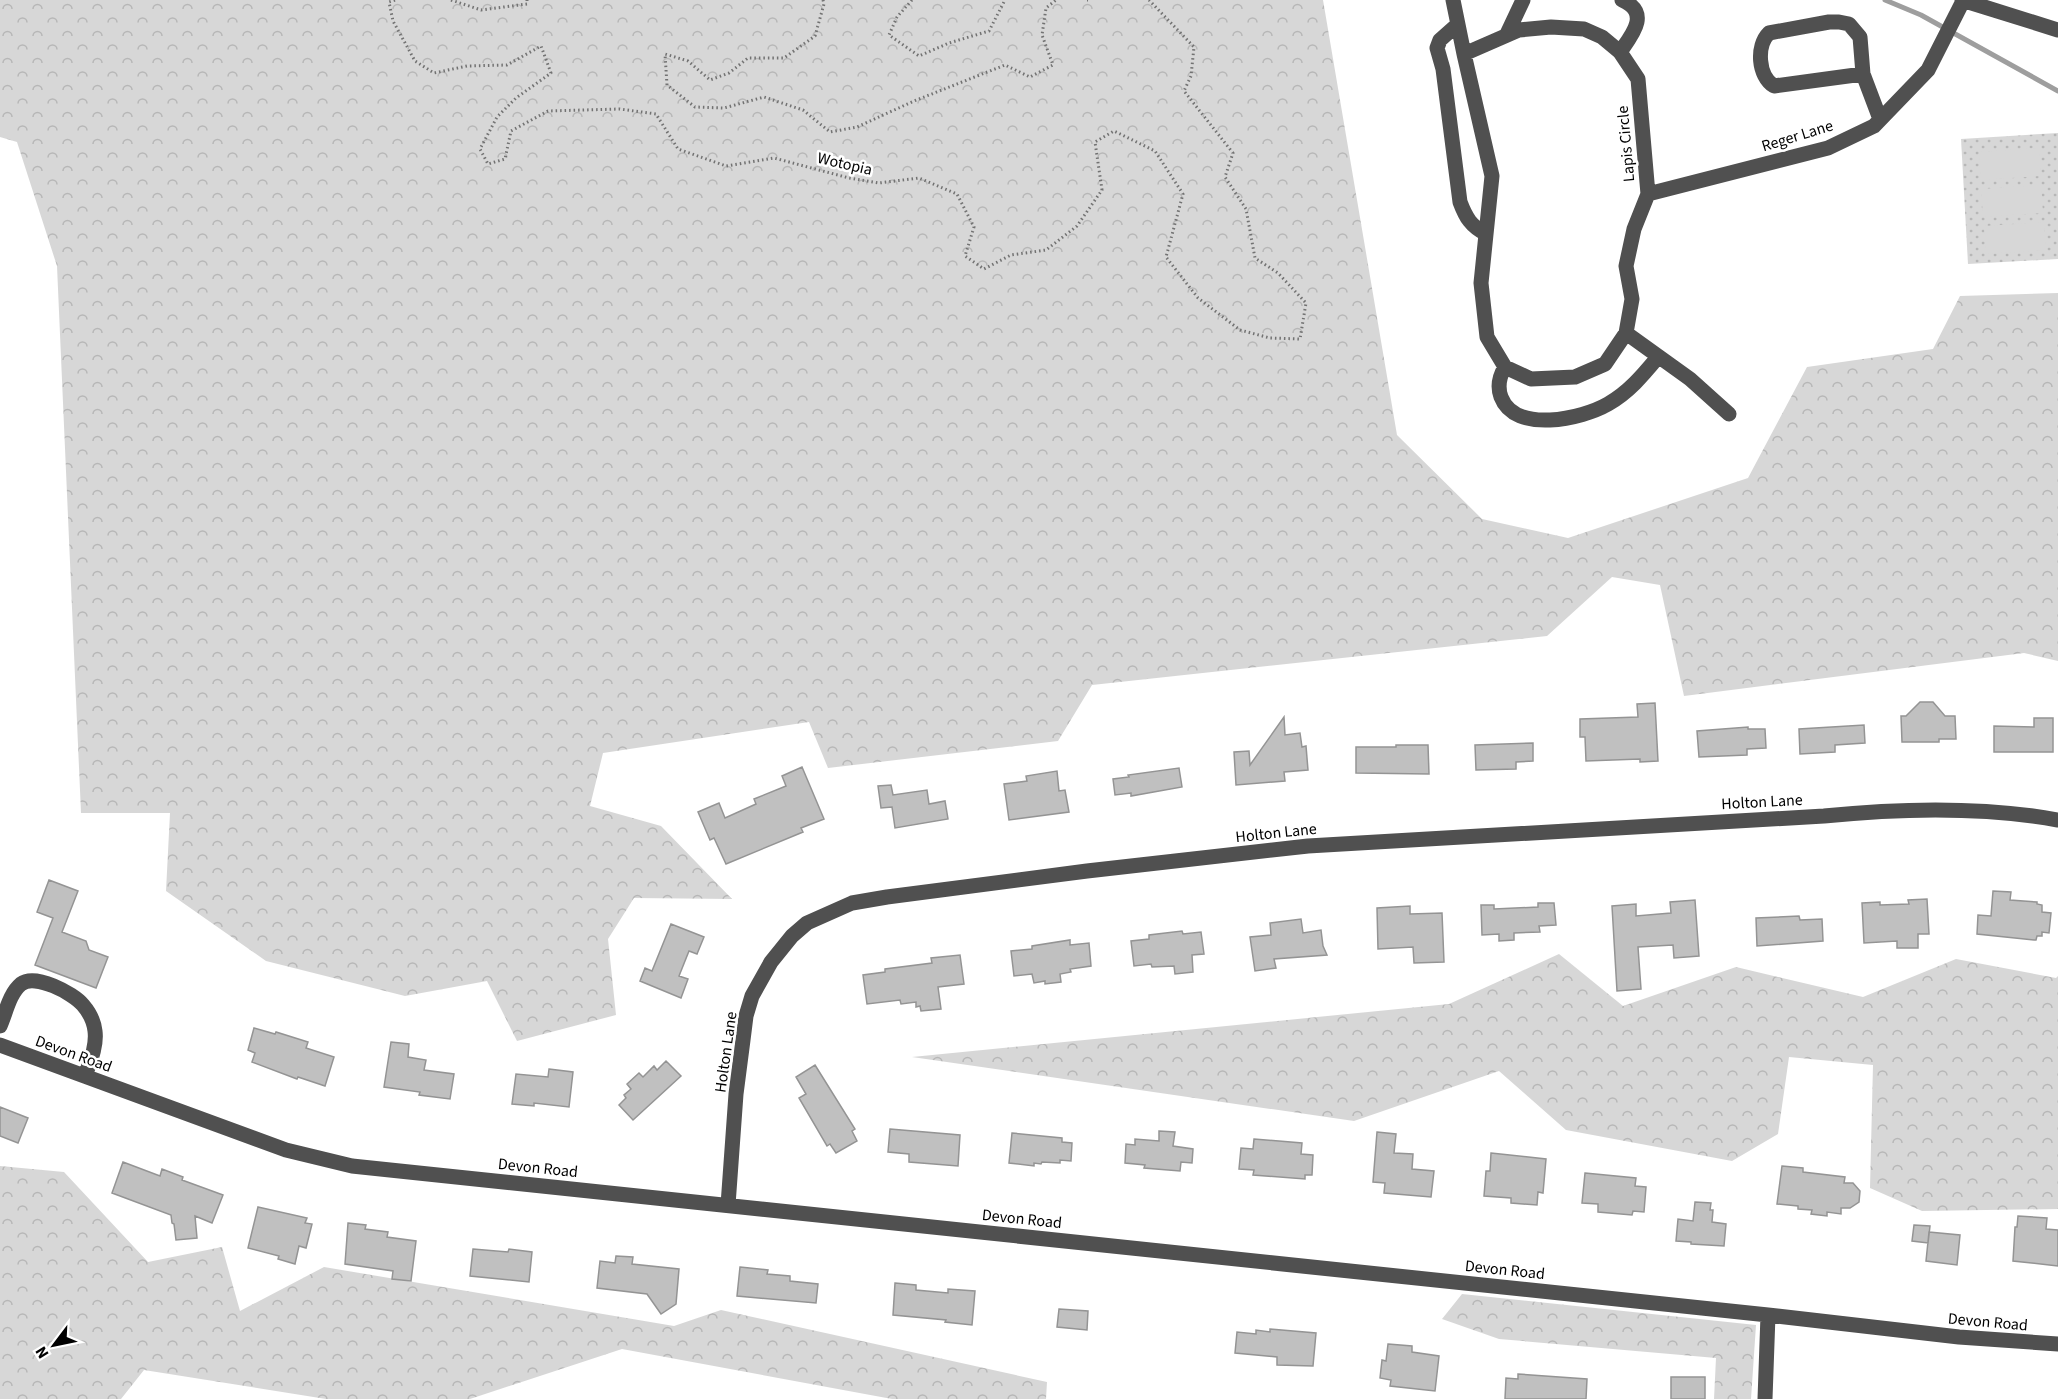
<svg xmlns="http://www.w3.org/2000/svg" width="2058" height="1399" font-family="'Source Sans 3',sans-serif">
<defs>
<pattern id="green-dots" width="8" height="8" patternUnits="userSpaceOnUse" patternTransform="scale(1.5)"><rect width="8" height="8" fill="#d7d7d7"/><path d="M2 2h.1M6 6h.1" fill="none" stroke="#b7b7b7" stroke-width="1.8" stroke-linecap="round"/></pattern>
<pattern id="forest-crowns" width="20" height="18" patternUnits="userSpaceOnUse" patternTransform="scale(1.5)"><rect width="20" height="18" fill="#d7d7d7"/><path d="M2 6a3 3 0 1 1 6 0M12 15a3 3 0 1 1 6 0" fill="none" stroke="#b7b7b7"/></pattern>
</defs>
<rect width="100%" height="100%" fill="#fff"/>
<path fill="url(#green-dots)" d="M2058,133V259L1968,264L1961,139Z"/>
<path fill="url(#forest-crowns)" d="M0,0H1323L1397,435L1482,519L1568,538L1748,478L1807,367L1933,349L1960,296L2058,293V661L2024,653L1684,696L1660,585L1612,577L1547,636L1092,685L1058,741L828,768L809,722L603,753L590,806L661,826L732,899L634,898L608,939L616,1015L517,1041L487,981L405,996L266,961L166,891L170,813H81L57,266L17,142L0,137Z
M1559,954L1623,1006L1736,967L1863,997L1956,959L2056,978L2058,976V1209L1922,1211L1870,1188L1873,1065L1789,1057L1778,1134L1732,1161L1566,1130L1499,1071L1354,1121L912,1057L1449,1004Z
M0,1166L64,1172L148,1262L222,1247L240,1311L324,1267L674,1326L721,1310L1047,1382L1046,1399H892L622,1349L470,1399H326L144,1370L121,1399H0Z
M1462,1294L1756,1325L1751,1399H1714L1716,1358L1499,1339L1442,1319Z"/>
<path fill="#d7d7d7" d="M2039,148L2041,176L1981,180L1979,152Z
M2041,185L2043,213L1983,217L1981,189Z
M2044,222L2046,250L1986,254L1984,226Z"/>
<g fill="none" stroke-linecap="round" stroke-linejoin="round">
<path stroke="#9e9e9e" stroke-width="5" d="M1885,0L1921,15L2058,91"/>
</g>
<path fill="#c0c0c0" stroke="#949494" stroke-width="1.5" d="M1920,702H1933L1945,716H1955L1956,739H1939V742H1902L1901,716H1906Z
M1655,703L1658,761L1640,762V759L1586,761L1585,737H1580V719L1638,717L1637,704Z
M1284,717L1285,735L1300,733L1302,747L1306,746L1308,770L1284,772L1285,781L1236,785L1234,752L1249,751L1250,765Z
M2034,718H2053V752H1994V726L2034,727Z
M1864,725L1865,743L1835,745V752L1800,754L1799,729Z
M1748,727V729H1765L1766,748L1747,749V755L1699,757L1697,731Z
M1533,743V761L1516,762V769L1476,770L1475,745Z
M1396,745H1428L1429,774L1356,773V747H1396Z
M802,767L824,819L801,828L803,832L726,864L714,838L710,840L698,812L719,803L725,818L756,804L754,799L786,786L782,776Z
M1179,768L1182,787L1131,796V793L1115,795L1113,779L1129,777L1128,775Z
M1057,771L1059,791L1065,790L1069,812L1009,820L1004,784L1027,781L1026,776Z
M891,785L893,795L927,790L929,804L945,801L948,819L895,828L892,807L881,808L878,786Z
M49,880L78,891L62,932L86,941L89,950L108,957L96,988L35,965L53,918L37,912Z
M1993,891L2011,892L2010,900L2037,902V904L2042,905V912L2051,913L2049,933L2042,932V936H2037L2036,940H2034L1977,934L1978,915L1991,916Z
M1927,899L1929,934H1918V948H1897V941L1864,943L1862,903L1880,902V905L1909,904L1908,900Z
M1695,900L1699,956L1674,958L1673,945L1638,947L1641,989L1617,991L1612,906L1636,904V916L1671,913L1670,902Z
M1538,903H1554L1556,925L1539,926L1540,932L1514,933V940L1499,941V934L1482,935L1481,905H1494V909L1538,907Z
M1410,906V914L1442,913L1444,962L1414,963L1413,947L1378,949L1377,908Z
M1799,916L1800,920L1822,919L1823,941L1757,946L1756,918Z
M1301,919L1303,933L1321,930L1323,946L1327,955L1274,959L1276,968L1255,971L1250,937L1271,935L1270,923Z
M671,924L704,937L697,954L689,951L679,976L688,979L681,998L640,981L645,968L652,971Z
M1182,931L1183,934L1201,932L1204,954L1192,955L1193,972L1175,974L1174,966L1152,967L1151,964L1134,966L1131,941L1149,939V935Z
M1070,940V945L1089,943L1091,966L1070,969L1071,972L1060,974L1061,982L1045,984V981L1034,983L1032,974L1014,976L1011,951L1032,949V946Z
M960,955L964,984L938,987L941,1009L921,1011L920,1006L916,1007V1002L901,1004L900,1000L867,1004L863,975L885,972V969L932,963L931,958Z
M254,1028L275,1034L276,1032L308,1042L306,1048L334,1057L325,1086L298,1077L297,1079L252,1062L255,1053L248,1050Z
M391,1042L409,1044L408,1057L426,1060L424,1070L454,1074L450,1099L419,1095L420,1092L384,1087Z
M666,1061L681,1076L633,1120L619,1105L626,1098L624,1095L631,1089L627,1084L639,1073L643,1077L654,1066L657,1070Z
M815,1065L855,1129L852,1131L857,1141L836,1153L830,1144L827,1146L799,1098L806,1094L796,1077Z
M549,1069L573,1072L569,1107L534,1103V1106L512,1104L516,1074L548,1077Z
M0,1107L28,1118L18,1143L0,1136Z
M890,1129L960,1135L958,1166L909,1162V1154L888,1152Z
M1159,1131L1175,1132L1173,1146L1193,1149L1192,1163L1181,1162L1180,1171L1144,1168L1145,1165L1125,1163L1126,1144L1135,1145V1139L1159,1141Z
M1377,1132L1396,1134L1394,1153L1413,1154L1412,1169L1434,1171L1431,1197L1384,1193L1385,1183L1373,1182Z
M1012,1133L1062,1138V1142L1072,1143L1071,1161L1060,1160V1163L1042,1162L1041,1164L1034,1163V1166L1009,1163Z
M1254,1139L1302,1143L1301,1154L1313,1155L1312,1175H1305V1179L1253,1175L1254,1170L1239,1169L1241,1148L1253,1149Z
M1491,1153L1546,1159L1543,1193L1538,1192L1537,1205L1511,1203V1198L1484,1196L1486,1171H1490Z
M123,1162L160,1176L162,1169L183,1177L182,1180L223,1195L212,1223L195,1216L197,1238L176,1240L174,1224L172,1223L171,1215L112,1193Z
M1782,1166L1803,1168V1172L1845,1177L1844,1183H1853L1860,1191L1859,1202L1850,1208H1841V1214L1827,1212V1216L1811,1214L1812,1210L1798,1209V1206L1777,1204Z
M1585,1173L1636,1178L1635,1186L1646,1187L1644,1212L1633,1211L1632,1215L1598,1212V1204L1582,1203Z
M1695,1202L1711,1203L1710,1210H1713L1712,1222L1726,1224L1724,1246L1691,1244V1242L1676,1241L1678,1219L1693,1221Z
M258,1207L307,1218L305,1223L312,1224L306,1248L299,1246L295,1264L278,1259L279,1256L248,1248Z
M2018,1216L2047,1218L2046,1229L2058,1230V1266L2013,1261L2015,1227H2017Z
M348,1223L366,1225L365,1229L388,1232L387,1237L416,1241L411,1281L392,1279L393,1271L345,1264Z
M1914,1225L1930,1226L1928,1243L1912,1241Z
M1929,1232L1960,1235L1957,1265L1926,1261Z
M473,1249L508,1252L509,1249L532,1252L529,1282L470,1276Z
M616,1256L633,1257L632,1264L679,1269L676,1304L661,1314L647,1294L597,1288L600,1261L615,1263Z
M740,1267L768,1270L767,1274L790,1276V1281L818,1284L816,1303L737,1296Z
M895,1283L916,1285V1290L948,1293V1289L975,1291L972,1325L945,1322L946,1320L893,1315Z
M1059,1309L1088,1311L1087,1330L1057,1327Z
M1270,1329L1316,1333L1313,1366L1277,1365V1357L1235,1353L1237,1332L1256,1334V1330L1270,1332Z
M1388,1344L1412,1346V1352L1439,1356L1435,1391L1390,1386L1391,1380L1380,1378L1382,1360L1386,1361Z
M1518,1374L1587,1379L1586,1399H1505L1506,1378L1518,1379Z
M1671,1377H1705V1399H1671Z"/>
<g fill="none" stroke-linecap="round" stroke-linejoin="round">
<path stroke="#727272" stroke-width="3" stroke-dasharray="1.5 3" stroke-linecap="butt" d="M395,0L389,2L393,21L415,61L434,73L467,66L507,65L541,46L551,73L516,98L497,117L480,149L488,164L505,159L511,131L548,111L620,109L656,114L678,149L726,166L774,158L849,178L879,183L919,178L957,194L974,227L965,256L984,269L1011,255L1046,250L1077,226L1102,190L1095,142L1114,131L1155,151L1183,194L1166,257L1198,298L1240,330L1270,338L1300,339L1306,303L1278,273L1255,258L1246,209L1225,177L1233,153L1184,91L1191,76L1194,47L1149,0
M451,0L481,10L527,4V0
M823,0L824,4L815,36L784,58H748L729,73L710,80L688,61L665,54L667,85L695,107L724,108L764,97L803,110L830,132L857,127L914,101L1005,65L1030,77L1053,65L1042,35L1046,8L1056,0
M912,0L897,17L889,35L919,56L949,43L989,31L1005,0
M1087,0H1088"/>
<path stroke="#505050" stroke-width="15" d="M1453,0L1464,54L1492,176L1481,283L1487,337L1505,367L1531,379L1575,377L1605,364L1626,333L1632,299L1626,266L1634,229L1648,194L1638,79L1620,52L1602,37L1584,29L1551,27L1519,30L1464,54
M1962,0L2058,30
M1458,24L1440,40L1437,48L1443,69L1460,202C1466,218 1471,226 1486,234
M1507,34L1523,0
M1620,52C1632,35 1651,13 1622,0
M1863,74L1774,86C1758,76 1756,46 1769,33L1829,22H1839L1849,24L1860,37L1863,74L1880,119
M1648,194L1828,148L1874,126L1928,70L1963,1
M1626,333L1690,379L1729,414
M1505,367C1499,377 1497,386 1501,397C1515,434 1582,419 1608,404C1629,392 1643,375 1658,357
M0,1026C6,1013 9,994 21,984C35,973 73,993 83,1005C89,1012 94,1022 95,1031C97,1046 90,1062 85,1076
M0,1045L286,1150L352,1166L1768,1315L1959,1337L2058,1344
M728,1205L736,1094L743,1040L746,1016L752,996L771,962L792,936L807,923L852,903L887,897L1087,871L1308,846L1824,816C1902,808 1981,806 2058,820
M1765,1399L1768,1315"/>
</g>
<g text-anchor="middle" stroke-width="5" stroke-linejoin="round" paint-order="stroke">
<g font-size="16" fill="#000" stroke="#fff">
<text transform="translate(1797 135) rotate(-17)" y="6">Reger Lane</text>
<text transform="translate(1625 144) rotate(-95)" y="6">Lapis Circle</text>
<text transform="translate(845 163) rotate(13)" y="6">Wotopia</text>
<text transform="translate(1762 801) rotate(-3)" y="6">Holton Lane</text>
<text transform="translate(1276 832) rotate(-6)" y="6">Holton Lane</text>
<text transform="translate(725 1052) rotate(-82)" y="6">Holton Lane</text>
<text transform="translate(74 1053) rotate(20)" y="6">Devon Road</text>
<text transform="translate(538 1167) rotate(6)" y="6">Devon Road</text>
<text transform="translate(1022 1218) rotate(6)" y="6">Devon Road</text>
<text transform="translate(1505 1269) rotate(6)" y="6">Devon Road</text>
<text transform="translate(1988 1321) rotate(5)" y="6">Devon Road</text>
</g>
</g>
<g transform="translate(54 1345) rotate(238)" stroke="#ffffff" stroke-width="4.5" paint-order="stroke">
<path d="M0-4.5L10 22L0 15L-10 22Z" fill="#000000"/>
<text y="-9" font-size="16" font-weight="bold" text-anchor="middle" fill="#000000">N</text>
</g>
</svg>
